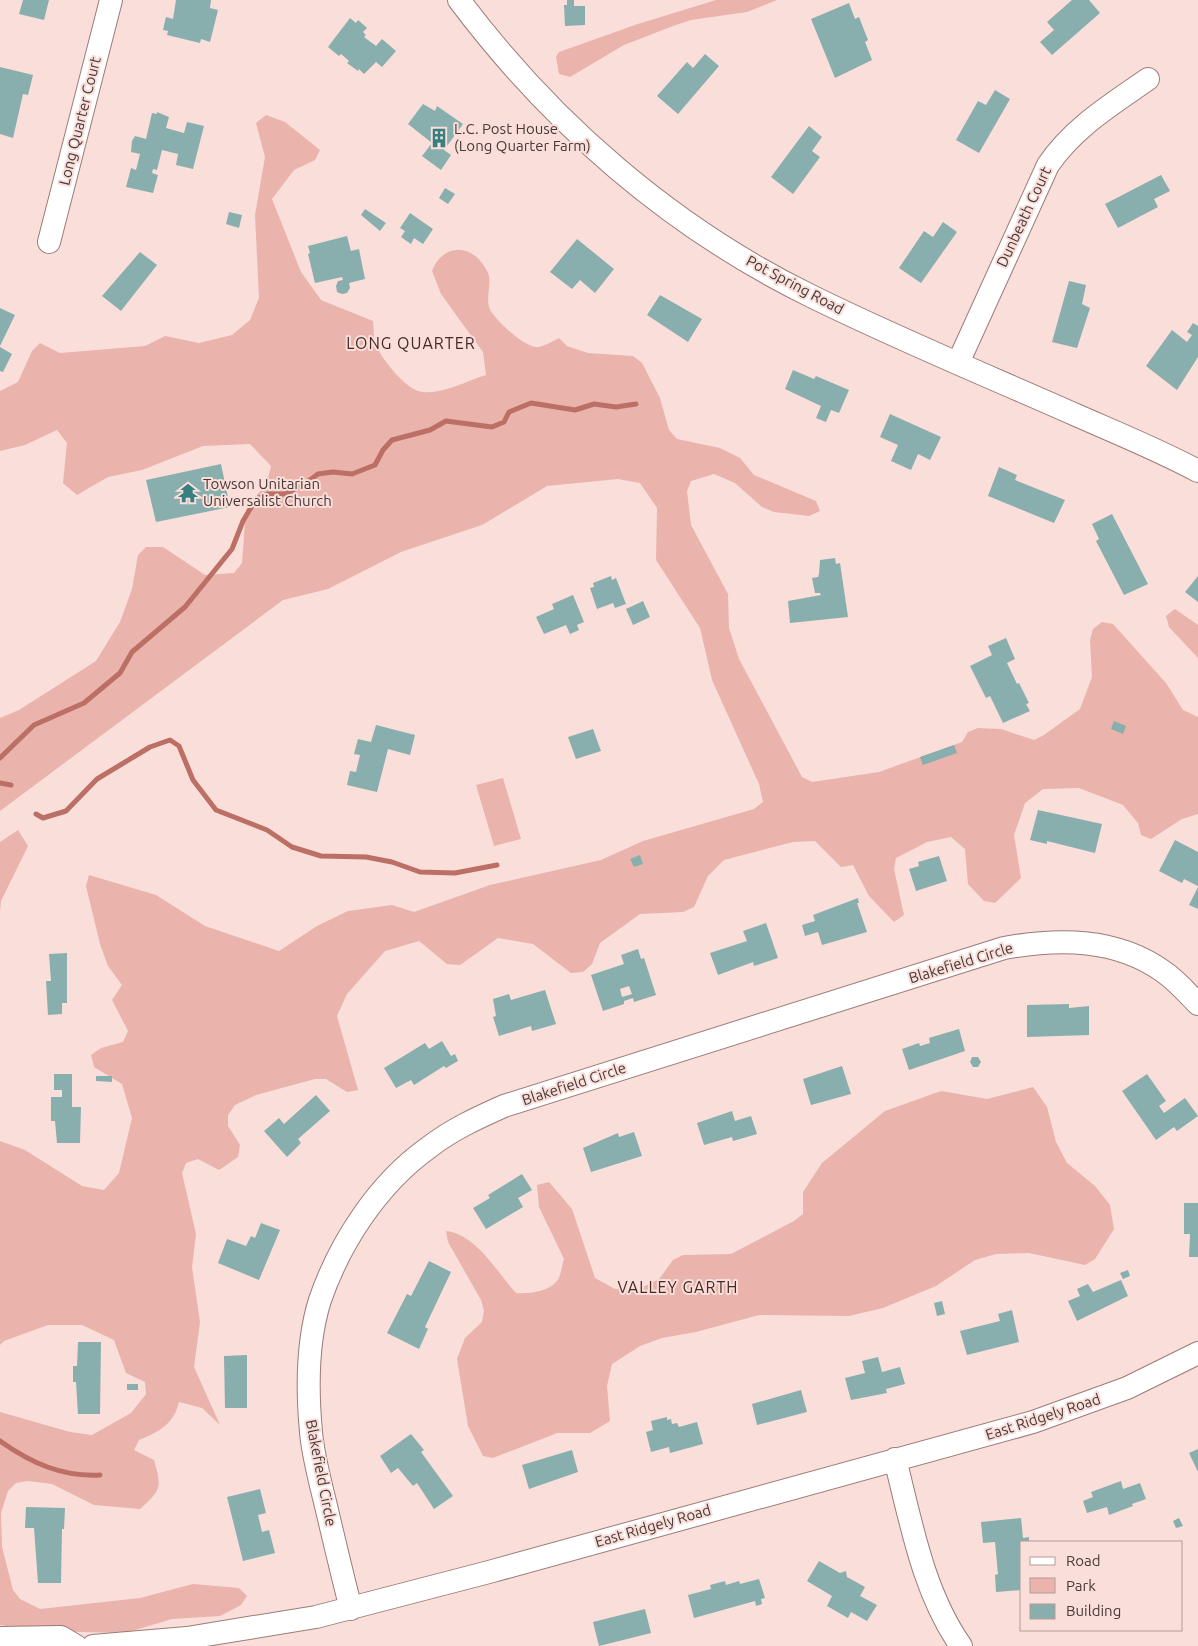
<svg xmlns="http://www.w3.org/2000/svg" width="1198" height="1646" font-family="Ubuntu,sans-serif">
<rect width="100%" height="100%" fill="#fadeda"/>
<path fill="#eab3ab" d="M716,0H777L747,12L691,20L673,26L624,45L570,77L559,74L556,57L559,52L638,24Z
M266,115L285,122L320,150L315,160L294,170L272,199L301,272L321,300L373,321C374,328 373,337 376,344C380,358 408,392 423,392C444,394 466,381 486,375L483,352L441,294L432,271C444,241 475,244 488,273C492,283 486,297 489,307C493,319 526,349 538,347C545,346 553,341 559,338L567,346L588,353L633,356L642,363L660,398L669,430L677,439L720,448L740,458L754,475L816,501L820,511L809,516L774,512L762,507L735,483L714,474L691,481L687,491L691,525L728,594L729,628L739,659L802,777L812,782L879,772L962,742L968,732L978,728L1001,729L1034,740L1044,735L1080,709L1092,677L1090,640L1093,629L1102,622L1113,624L1166,683L1183,710L1198,717V814L1182,819L1151,839L1141,835L1138,823L1123,805L1079,788L1043,789L1025,803L1014,835L1021,878L995,903L984,901L968,884L965,849L951,837L927,842L896,858L894,869L904,915L894,922L869,896L853,865L841,867L815,841L793,842L724,860L708,876L694,907L683,912L640,914L600,943L592,964L583,972L571,973L533,944L498,938L460,965L447,964L419,941L385,951L347,994L337,1016L358,1090L347,1092L326,1079H315L256,1095L235,1105L228,1115V1126L240,1145L238,1157L219,1170L198,1159L186,1163L182,1173L196,1234L192,1267L200,1322L194,1367L220,1425L202,1408L179,1402C174,1424 159,1432 139,1440L134,1450L154,1460C162,1488 161,1490 140,1509L94,1505L52,1484L28,1481L16,1483L8,1491L1,1513L2,1547L13,1590L20,1599L40,1609L140,1598L193,1584L239,1588L247,1596L241,1605L220,1616L172,1619L125,1633L41,1631L0,1625V1412L70,1432L92,1435L131,1413L146,1394L145,1382L126,1373L114,1340L82,1325H48L4,1341L0,1345V1141L25,1150L82,1186L104,1190L119,1173L132,1118L122,1084L94,1067L91,1055L101,1048L123,1042L128,1031L112,1000L122,985L108,966L100,944L86,886L89,875L156,895L205,926L279,951L317,926L348,911L392,905L414,912L490,885L601,860L643,841L754,809L763,802L759,784L712,680L700,628L656,560L657,508L640,483L618,479L547,486L482,525L401,552L328,589L283,600L0,811V718L19,710L96,661L120,622L132,589L138,555L146,547H163L205,575L234,573L242,563L246,510L267,482L271,466L250,444L203,446L142,470L108,477L77,495L63,483L67,443L57,430L25,445L0,451V391L18,382L32,351L40,343L60,353L145,346L165,336L199,343L232,335L250,320L259,298L255,215L265,157L256,123Z
M1175,609L1198,625V658L1169,627L1166,616Z
M503,778L521,839L494,846L476,785Z
M18,830L28,846L1,901L0,911V842Z
M1033,1087L1047,1107L1056,1142L1067,1163L1095,1186L1110,1205L1114,1229L1095,1259L1085,1265L1029,1253L996,1254L975,1260L936,1286L883,1308L849,1316L759,1315L696,1332L662,1338L640,1346L612,1364L607,1386L610,1421L590,1433H557L493,1458L483,1456L468,1426L457,1359L465,1338L482,1322L484,1311L481,1300L448,1242L446,1231C476,1234 497,1272 516,1293C528,1294 548,1292 557,1281C561,1276 562,1265 564,1259L539,1207L537,1185L549,1182L572,1209L595,1278L615,1289H639L659,1279L673,1260L683,1255L731,1254L794,1221L803,1214V1192L822,1163L885,1111L941,1091L987,1099Z"/>
<g fill="none" stroke-linecap="round" stroke-linejoin="round">
<path stroke="#bb6f65" stroke-width="5" d="M0,758L34,725L84,703L120,673L132,652L185,607L232,549L243,521L256,499L268,494H285L303,485L318,474L333,472L352,474L375,465L383,450L392,440L430,430L446,421L492,427L504,422L509,412L531,403L575,410L594,404L616,407L636,404
M0,783L11,785
M36,814L43,818L66,811L97,779L150,747L170,740L179,746L193,780L216,810L267,830L292,847L321,856L366,857L392,862L420,872L455,873L497,865
M0,1441C31,1463 62,1477 100,1475"/>
</g>
<path fill="#89aeae" fill-rule="evenodd" d="M23,0H49L44,20L19,14Z
M176,0H211L210,8L218,10L210,42L201,39L200,43L167,35L168,31L163,30L166,17L173,19Z
M567,0H574V6H585V25L565,26L564,5H567Z
M1072,0H1089L1100,13L1052,55L1040,42L1054,30L1047,22Z
M849,3L855,19L859,17L868,40L865,42L872,60L835,78L811,19Z
M350,18L356,23L358,20L367,28L363,32L366,35L364,37L376,46L382,39L396,51L382,67L376,62L364,74L359,69L358,71L347,63L349,61L341,54L339,56L328,47Z
M705,54L719,66L678,114L657,96L687,62L693,68Z
M0,67L33,75L28,95L23,94L13,138L0,134Z
M995,90L1010,99L979,153L956,140L978,101L986,105Z
M423,104L435,111L437,106L463,124L444,150L451,155L441,170L422,156L432,143L408,124Z
M157,112L169,117L166,128L184,133L187,122L204,126L193,169L176,165L178,154L162,150L157,170L153,169L152,173L158,175L153,193L126,187L131,168L136,170L140,154L131,152L132,141L135,136L146,139L152,113L157,114Z
M809,126L822,137L812,151L820,157L793,194L771,177Z
M1161,175L1170,191L1154,199L1158,207L1118,228L1105,204Z
M445,188L455,194L448,204L439,198Z
M365,209L386,223L380,231L361,215Z
M229,212L242,215L239,228L226,224Z
M410,213L433,229L423,244L414,238L411,244L401,237L405,231L400,228Z
M943,222L957,232L921,283L899,268L924,231L933,237Z
M347,236L351,251L359,249L365,279L349,283L350,288L347,293L342,294L337,292L336,286L338,281L343,280L342,277L315,283L308,254L310,253L308,246Z
M577,239L614,269L595,293L580,280L572,289L550,272Z
M140,252L157,265L121,311L102,296Z
M1069,281L1086,285L1082,304L1090,308L1077,348L1052,342Z
M660,295L702,319L688,342L647,315Z
M0,308L15,315L0,346Z
M1193,323L1198,326V357L1177,390L1146,366L1172,330L1187,342L1192,335L1187,332Z
M0,347L12,354L3,372L0,371Z
M793,370L814,379L816,376L849,390L839,413L831,410L826,422L816,418L821,406L785,389Z
M890,414L941,437L930,460L918,454L911,470L891,461L898,445L880,437Z
M221,464L230,507L156,522L146,480Z
M999,467L1017,475L1015,480L1065,500L1054,523L988,496Z
M1112,514L1148,584L1124,595L1096,541L1099,539L1092,524Z
M835,558L836,564L840,563L848,617L790,623L788,601L821,595L820,593H815L812,578L818,577L819,574L820,560Z
M611,576L612,580L616,578L626,604L615,608L613,603L597,609L590,588L594,587L593,583Z
M1198,576V602L1185,592Z
M573,595L584,622L577,625L579,630L570,634L566,625L544,634L536,617L554,609L552,604Z
M643,601L650,617L633,625L626,609Z
M1006,638L1015,659L1007,663L1017,684L1019,683L1029,703L1026,704L1030,711L1003,723L990,696L986,698L970,666L992,655L988,646Z
M1114,721L1126,726L1123,734L1111,729Z
M376,725L415,735L410,755L388,749L377,792L347,785L350,771L356,772L360,755L354,754L358,739L371,742Z
M593,729L601,751L576,759L568,737Z
M954,745L957,753L923,765L920,757Z
M1038,810L1102,824L1095,853L1047,841V844L1030,840Z
M1175,840L1198,852V886L1184,879L1182,883L1159,871Z
M640,855L643,864L634,867L630,859Z
M939,856L947,881L916,891L909,869L919,866L918,862Z
M1198,887V909L1189,905Z
M858,898L859,903H857L867,932L822,945L818,932L805,936L802,925L815,921L813,915Z
M766,923L778,958L754,966L753,962L718,975L710,953L747,941L743,931Z
M638,949L641,959L644,958L656,995L634,1002L633,998L624,1001V1004L603,1011L591,975L624,964L621,955ZM629,986L632,994L622,997L620,989Z
M67,953V1003H62V1014L48,1015L46,981H51L49,954Z
M545,990L556,1024L532,1031L531,1026L499,1036L493,1017L496,1016L493,999L509,994L511,1000Z
M1069,1004V1008L1089,1006V1035L1027,1037V1005Z
M959,1029L965,1051L909,1070L902,1049L919,1043L920,1046L930,1043L929,1038Z
M442,1041L451,1056L455,1054L458,1061L446,1068L444,1066L414,1085L411,1080L396,1088L384,1068L425,1043L429,1049Z
M972,1057H978L981,1062L978,1067H973L970,1062Z
M842,1066L851,1094L811,1105L803,1079Z
M54,1074H72V1107H81L80,1143H57L55,1121H51V1097H62V1090H54Z
M1147,1074L1166,1101L1159,1106L1164,1113L1185,1098L1198,1116L1177,1131L1174,1127L1156,1140L1122,1091Z
M96,1076H112V1082L96,1081Z
M316,1095L330,1111L298,1139L301,1143L287,1157L264,1131L279,1118L284,1124Z
M732,1111L735,1121L751,1116L757,1134L733,1141L732,1137L704,1145L697,1123Z
M634,1132L642,1156L591,1172L583,1148L618,1133L619,1137Z
M522,1174L532,1190L518,1198L523,1207L486,1229L473,1208L490,1198L488,1195Z
M1184,1203H1198V1257H1189L1190,1234H1184Z
M261,1223L280,1230L259,1280L218,1263L227,1239L246,1246L251,1236L255,1238Z
M429,1261L451,1272L425,1327L428,1329L419,1349L387,1333L407,1294L411,1296Z
M1128,1270L1130,1276L1123,1279L1120,1273Z
M1121,1280L1128,1296L1077,1321L1068,1301L1080,1296L1077,1289L1088,1284L1093,1292Z
M942,1301L945,1314L937,1316L934,1303Z
M1012,1310L1019,1342L967,1355L960,1331L1000,1321L998,1314Z
M78,1342H101L100,1414H78L76,1382H73V1366H77Z
M247,1355V1408H225L224,1356Z
M878,1357L882,1372L900,1367L905,1384L886,1389L887,1393L851,1400L845,1378L865,1373L862,1361Z
M127,1384H138V1390H127Z
M801,1390L807,1412L757,1425L752,1404Z
M667,1417V1420L671,1419L672,1424L677,1423L679,1427L697,1422L703,1444L670,1453L669,1447L651,1452L646,1432L653,1430L651,1421Z
M411,1434L424,1450L421,1452L453,1496L434,1509L417,1483L413,1486L398,1468L391,1473L380,1456Z
M1198,1449V1472L1189,1453Z
M572,1450L578,1472L529,1489L522,1465Z
M1121,1481L1123,1489L1140,1483L1146,1499L1132,1504L1133,1506L1109,1515L1107,1507L1087,1513L1083,1501L1093,1497L1091,1492Z
M260,1489L266,1513L258,1515L262,1532L269,1530L275,1553L243,1561L227,1497Z
M26,1507L65,1508L64,1529H62L61,1583H38L34,1528H25Z
M1021,1518L1023,1538L1029,1537V1542H1022V1590L996,1592L995,1575L998,1574L995,1542L983,1543L981,1522Z
M1179,1518L1183,1526L1176,1528L1173,1521Z
M819,1561L840,1573L846,1571L847,1577L865,1587L860,1596L877,1605L867,1621L851,1612L848,1618L827,1606L832,1596L807,1581Z
M759,1579L765,1598L761,1599L762,1604L756,1606L755,1601L694,1618L688,1595L711,1589L710,1585L725,1581L726,1585L739,1581L740,1584Z
M645,1609L651,1633L599,1646L593,1622Z"/>
<g fill="none" stroke-linecap="round" stroke-linejoin="round">
<defs>
<path id="minor" d="M459,0C552,124 672,228 811,296C898,339 988,376 1076,415C1117,433 1159,450 1198,471
M49,242L111,0
M958,363L1048,165C1074,127 1111,105 1148,79
M895,1459C911,1522 923,1592 961,1646
M351,1609C342,1574 334,1540 326,1506C320,1481 313,1456 311,1432C307,1389 307,1341 320,1300C340,1242 378,1184 428,1148C451,1130 477,1118 504,1106L1004,948C1059,938 1117,938 1164,972C1177,981 1188,994 1198,1004
M0,1638L61,1637L76,1646
M93,1646L187,1638L316,1617L489,1572L1033,1422L1127,1388L1198,1353"/>
</defs>
<use href="#minor" stroke="#9b7b77" stroke-width="24"/>
<use href="#minor" stroke="#fff" stroke-width="22"/>
</g>
<defs>
<symbol id="building-bare" viewBox="-9 -9 18 18"><path d="M-4-6H4V6H1V3H-1V6H-4ZM-2.5-4.3h1.7v1.8h-1.7ZM.8-4.3h1.7v1.8H.8ZM-2.5-1h1.7V.8h-1.7ZM.8-1h1.7V.8H.8Z" fill="#378082" stroke="#fadeda" stroke-width="2.5" paint-order="stroke"/></symbol>
<symbol id="temple-bare" viewBox="-9 -9 18 18"><path d="M0-6L5-2H3V0L6.5 2.5H4V6H1.5V3h-3V6H-4V2.5H-6.5L-3 0V-2H-5Z" fill="#378082" stroke="#fadeda" stroke-width="2.5" paint-order="stroke"/></symbol>
</defs>
<g fill-rule="evenodd">
<use href="#building-bare" x="425" y="124" width="28" height="28"/>
<use href="#temple-bare" x="174" y="479" width="28" height="28"/>
</g>
<g text-anchor="middle" stroke-width="4" stroke-linejoin="round" paint-order="stroke">
<g font-size="15" fill="#473937" stroke="#fadeda">
<text transform="translate(80 121) rotate(-76)" y="5">Long Quarter Court</text>
<text transform="translate(1024 217) rotate(-65)" y="5">Dunbeath Court</text>
<text transform="translate(795 285) rotate(28)" y="5">Pot Spring Road</text>
<text transform="translate(961 963) rotate(-17)" y="5">Blakefield Circle</text>
<text transform="translate(574 1084) rotate(-18)" y="5">Blakefield Circle</text>
<text transform="translate(1043 1417) rotate(-18)" y="5">East Ridgely Road</text>
<text transform="translate(321 1473) rotate(79)" y="5">Blakefield Circle</text>
<text transform="translate(653 1526) rotate(-16)" y="5">East Ridgely Road</text>
</g>
<g font-size="15" fill="#473937" stroke="#fadeda" text-anchor="start">
<text x="454" y="134">L.C. Post House<tspan x="454" dy="17">(Long Quarter Farm)</tspan></text>
<text x="203" y="489">Towson Unitarian<tspan x="203" dy="17">Universalist Church</tspan></text>
</g>
<g font-size="16" letter-spacing="1" fill="#432925" stroke="#fadeda">
<text x="411" y="349">LONG QUARTER</text>
<text x="678" y="1293">VALLEY GARTH</text>
</g>
</g>
<rect x="1020" y="1541" width="162" height="90" fill="#fadeda" stroke="#b29c99"/>
<rect x="1030" y="1557" width="25" height="8" fill="#ffffff" stroke="#b29c99"/>
<text x="1066" y="1566" font-size="15" fill="#473937">Road</text>
<rect x="1030" y="1578" width="25" height="15" fill="#eab3ab" stroke="#b29c99"/>
<text x="1066" y="1591" font-size="15" fill="#473937">Park</text>
<rect x="1030" y="1604" width="25" height="15" fill="#89aeae" stroke="#b29c99"/>
<text x="1066" y="1616" font-size="15" fill="#473937">Building</text>
</svg>
